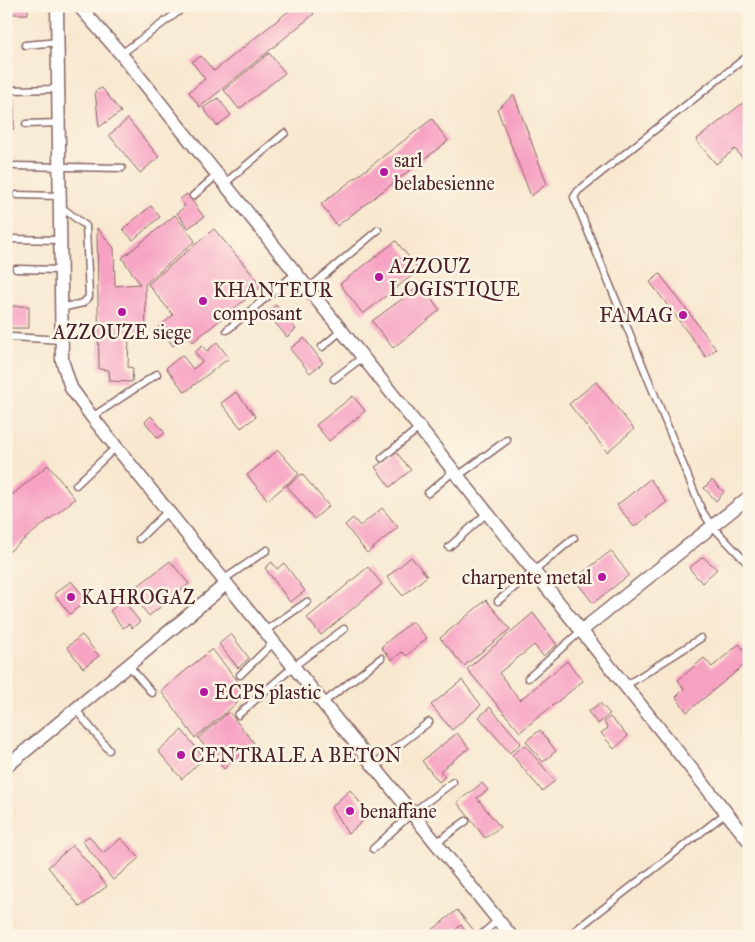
<svg xmlns="http://www.w3.org/2000/svg" width="755" height="942" font-family="'IM FELL Great Primer',serif">
<rect width="100%" height="100%" fill="#fcf5e5"/>
<filter id="ink" filterUnits="userSpaceOnUse"><feTurbulence type="fractalNoise" baseFrequency=".02" numOctaves="2"/><feDisplacementMap in="SourceGraphic" scale="10" xChannelSelector="R" yChannelSelector="G"/><feConvolveMatrix kernelMatrix="1 2 1 2 8 2 1 2 1" color-interpolation-filters="sRGB"/></filter>
<filter id="wash" filterUnits="userSpaceOnUse"><feTurbulence type="fractalNoise" baseFrequency=".0096" numOctaves="4" result="noise"/><feDisplacementMap in="SourceGraphic" scale="20" xChannelSelector="R" yChannelSelector="G"/><feGaussianBlur stdDeviation="1.12" result="paint"/><feColorMatrix in="noise" values="0 0 0 0 0 0 0 0 0 0 0 0 0 0 0 0 0 1.4 0 .05"/><feComposite in="paint" operator="in"/></filter>
<g filter="url(#wash)">
<rect width="100%" height="100%" fill="#f8e8d0"/>
<g id="blocks">
<path fill="#f7a2c3" d="M9,6H28V14H9Z
M295,6H307L314,14L200,107L189,92L205,79L192,62L201,56L214,71Z
M269,53L285,73L239,109L224,90Z
M102,88L121,112L99,127L95,91Z
M514,95L547,184L531,196L497,109Z
M6,98H14V129H6Z
M218,98L231,115L217,126L203,108Z
M749,98V166L735,149L716,164L696,140Z
M128,119L159,157L140,173L109,135Z
M432,119L448,141L337,226L321,204Z
M187,194L204,217L188,228L177,213L185,206L180,199Z
M151,206L160,217L133,240L123,229Z
M175,215L195,241L145,284L146,337L129,338L128,367L133,368L132,382L110,381L109,370L99,369L97,228L114,248L115,286L140,284L122,258Z
M214,229L262,286L193,342L187,335L173,346L159,327L173,315L148,284Z
M396,241L419,270L363,314L340,284Z
M660,274L716,349L706,357L650,282Z
M421,285L440,310L393,348L372,321Z
M276,305L296,329L287,337L267,313Z
M6,306H29V328H6Z
M304,338L323,363L310,373L290,349Z
M217,342L229,358L185,392L166,368L182,355L193,369L202,362L195,352L202,346L207,351Z
M596,382L634,429L607,452L569,404Z
M236,392L256,417L241,428L221,403Z
M353,396L365,411L329,441L316,425Z
M151,416L165,433L158,438L145,422Z
M278,450L299,474L268,500L247,475Z
M396,452L411,470L390,487L375,467Z
M48,465L75,499L6,554V500Z
M302,474L329,506L314,519L287,486Z
M650,479L667,502L634,527L617,505Z
M712,480L724,492L716,501L704,488Z
M382,508L398,527L367,553L345,525L353,518L360,526Z
M611,551L629,575L593,603L574,579Z
M411,557L427,576L403,596L387,577Z
M703,557L717,569L702,583L689,568Z
M170,561L189,584L149,616L130,592Z
M272,562L277,569L284,563L305,591L290,602L265,568Z
M368,567L382,584L321,635L307,618Z
M71,581L87,600L70,614L54,594Z
M123,600L140,622L132,628L129,624L123,628L110,611Z
M486,600L510,629L464,666L440,638Z
M533,613L557,645L543,656L534,645L499,673L520,700L567,661L583,681L520,732L467,669Z
M412,621L427,638L406,656L402,652L392,660L381,647Z
M231,634L249,658L238,668L219,644Z
M82,635L99,656L83,668L67,647Z
M739,644L749,656V661L687,712L676,697L684,689L678,680L704,658L712,667Z
M212,649L248,694L195,738L161,691Z
M462,680L481,705L452,730L431,705Z
M600,703L610,714L598,724L588,712Z
M490,707L521,743L510,753L479,717Z
M229,712L254,743L224,769L198,738Z
M610,717L628,736L614,749L601,733L608,728L604,722Z
M182,730L204,758L182,779L158,751Z
M540,730L556,751L543,762L526,741Z
M457,733L469,748L440,771L445,777L439,782L422,761Z
M525,745L555,781L542,791L512,755Z
M482,783L488,790L477,798L500,827L485,838L457,802Z
M350,790L370,815L348,834L331,807Z
M89,836L103,853L121,838L139,858L113,880L82,841Z
M73,845L107,886L80,907L48,867Z
M457,910L477,934L469,936L461,925L448,936H425Z"/>
</g>
</g>
<g filter="url(#ink)">
<use href="#blocks" fill-opacity="0" stroke="#876565" stroke-width="1"/>
<g fill="none" stroke-linecap="round" stroke-linejoin="round">
<defs>
<path id="service" d="M25,45L59,42
M121,54L178,12
M749,55L578,191L574,197L702,511L712,526L749,565
M12,90L58,89
M26,124L59,123
M15,166L122,168
M224,184L285,133
M17,195L60,196
M193,196L217,175
M61,207L86,226L89,297L83,303L61,308
M13,239L60,240
M16,269L61,270
M308,289L378,230
M227,330L296,273
M12,337L62,340
M322,347L341,331
M334,379L363,357
M92,417L157,374
M382,458L419,428
M458,476L507,440
M76,485L116,447
M428,493L454,471
M139,539L168,511
M449,547L487,513
M223,580L267,550
M498,601L574,538
M265,631L307,602
M130,667L152,693
M240,675L274,642
M528,678L581,631
M625,686L701,638
M323,703L381,658
M76,710L109,750
M238,715L294,666L344,629
M373,765L429,722
M436,843L466,821
M373,849L412,813L453,782
M480,936L498,920
M568,936L726,813"/>
<path id="minor" d="M57,6L62,360L71,388L92,417L511,936
M79,6L121,54L749,841
M581,631L749,497
M6,767L226,584"/>
</defs>
<use href="#service" stroke="#876565" stroke-width="9"/>
<use href="#minor" stroke="#876565" stroke-width="15"/>
<use href="#service" stroke="#fff" stroke-width="6"/>
<use href="#minor" stroke="#fff" stroke-width="12"/>
</g>
</g>
<g fill="#b5179e" stroke="#fcf5e5" stroke-width="2">
<circle cx="384" cy="172" r="5"/>
<circle cx="379" cy="277" r="5"/>
<circle cx="203" cy="301" r="5"/>
<circle cx="122" cy="312" r="5"/>
<circle cx="683" cy="315" r="5"/>
<circle cx="602" cy="577" r="5"/>
<circle cx="71" cy="597" r="5"/>
<circle cx="204" cy="692" r="5"/>
<circle cx="181" cy="755" r="5"/>
<circle cx="350" cy="811" r="5"/>
</g>
<g text-anchor="middle" stroke-width="5" stroke-linejoin="round" paint-order="stroke">
<g font-size="20" fill="#4a1f2b" stroke="#fcf5e5" text-anchor="start">
<text x="394" y="167">sarl<tspan x="394" dy="23">belabesienne</tspan></text>
<text x="389" y="273">AZZOUZ<tspan x="389" dy="23">LOGISTIQUE</tspan></text>
<text x="213" y="297">KHANTEUR<tspan x="213" dy="23">composant</tspan></text>
<text x="673" y="322" text-anchor="end">FAMAG</text>
<text x="122" y="339" text-anchor="middle">AZZOUZE siege</text>
<text x="592" y="584" text-anchor="end">charpente metal</text>
<text x="81" y="604">KAHROGAZ</text>
<text x="214" y="699">ECPS plastic</text>
<text x="191" y="762">CENTRALE A BETON</text>
<text x="360" y="818">benaffane</text>
</g>
</g>
<rect width="755" height="942" fill="none" stroke="#fcf5e5" stroke-width="25"/>
</svg>
